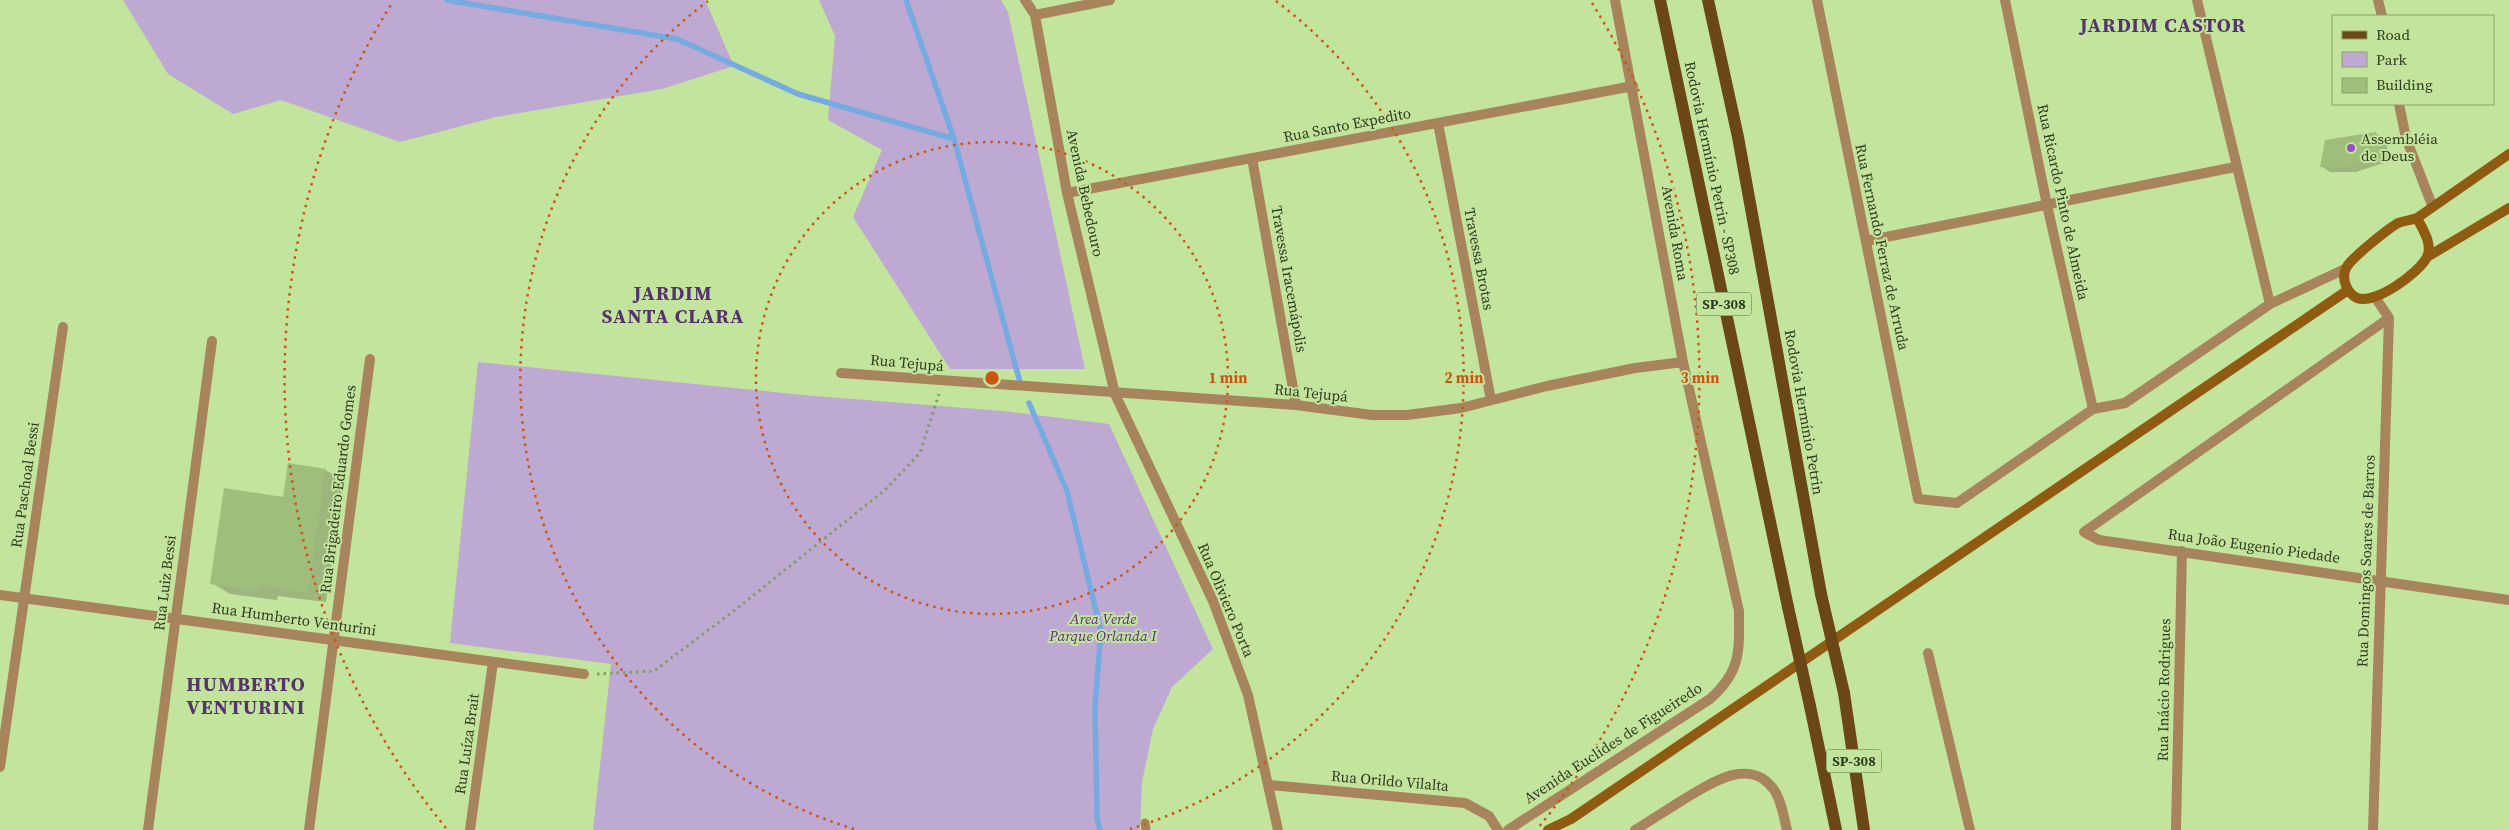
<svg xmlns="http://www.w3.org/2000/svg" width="2509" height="830" font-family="'Source Serif 4',serif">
<rect width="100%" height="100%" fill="#c3e49d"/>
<path fill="#bea9d2" d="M123,0H705L734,66L662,89L496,117L400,142L281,100L233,114L168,74Z
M819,0H1001L1008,12L1085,369H950L853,217L882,150L828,120L835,36Z
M478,362L803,395L1003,411L1109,424L1213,649L1172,687L1153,729L1142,782L1140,830H593L611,664L450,643Z"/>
<path fill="#0003" d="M2375,133L2385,139L2390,161L2356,172H2330L2321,166Z
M325,470L344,480L326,602L278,596L277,600L230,594L212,583L284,498Z"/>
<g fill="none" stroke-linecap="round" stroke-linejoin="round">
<path stroke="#75abe0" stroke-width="5.5" d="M447,0L677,39L798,94L954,139
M906,0L954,139L1021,386
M1029,403L1067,491L1101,632L1095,706L1097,818L1100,830"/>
</g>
<path fill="#9fbd7b" d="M2376,132L2381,156L2346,167H2320L2325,140Z
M288,463L326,469L308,593L260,586L259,591L210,584L224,488L283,497Z"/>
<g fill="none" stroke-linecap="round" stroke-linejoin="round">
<path stroke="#849c68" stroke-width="3" stroke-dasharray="2.5 4" stroke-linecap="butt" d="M597,674L654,671L735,610L885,490L920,453L939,394"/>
<path stroke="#a8845d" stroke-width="9" d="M1145,823L1146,830"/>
<path stroke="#a8845d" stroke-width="10" d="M1025,0L1035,15L1067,193L1115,394L1213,601L1248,695L1278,830
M1817,0L1918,499L1957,503L2093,409L2125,403L2270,304L2345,269
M2005,0L2047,205L2093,409
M2197,0L2270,304
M2378,0L2382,16
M1035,15L1110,0
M2399,104L2406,138L2432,205
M1438,123L1491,400
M1252,158L1296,405
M1067,193L1633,86
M1866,241L2235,167
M2389,318L2084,532L2099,540L2509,600
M841,373L1296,405L1372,415H1407L1461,408L1547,386L1635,368L1683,362
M0,595L584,674
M1928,653L1970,830
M0,767L63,327
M1269,785L1465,803L1489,816L1498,830
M148,830L212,341
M309,830L370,359
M470,830L493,662
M1508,830L1710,699C1742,671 1739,650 1739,611L1683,362L1615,0
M1635,830C1659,816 1709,780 1733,775C1746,772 1760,774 1769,784C1781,795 1783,815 1787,830
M2176,830L2182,551
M2373,830L2389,318L2375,297"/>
<path stroke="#8f5b11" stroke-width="10" d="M2417,218C2423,230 2433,244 2427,257C2419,273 2375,305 2357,298C2347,293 2341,279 2346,268C2351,258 2388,229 2398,223C2404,221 2411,220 2417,218Z
M2417,218L2509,154
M2427,257L2509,208
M1548,830L1571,819L2348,290"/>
<path stroke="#6b4616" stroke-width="12" d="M1660,0L1788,607
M1708,0L1738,137L1821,594
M1844,693L1864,830
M1810,706L1836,830"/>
<path stroke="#6b4616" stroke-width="12" d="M1821,594L1844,693
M1788,607L1810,706"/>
</g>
<g fill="none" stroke="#cc550f" stroke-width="2.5" stroke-dasharray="2.5 5">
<circle cx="992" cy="378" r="236"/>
<path d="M854 829A472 472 0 0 1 708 1M1276 1A472 472 0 0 1 1130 829"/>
<path d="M446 828A708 708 0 0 1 392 3M1592 3A708 708 0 0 1 1538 828"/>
</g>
<circle fill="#9551c6" stroke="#c3e49d" stroke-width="2" cx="2351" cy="148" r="5"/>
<g text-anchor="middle" stroke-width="4" stroke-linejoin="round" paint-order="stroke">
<g fill="#c3e49d" stroke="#5c6f46" stroke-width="1">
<rect x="1696.5" y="292.5" width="55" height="23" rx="4"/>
<rect x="1826.5" y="749.5" width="55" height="23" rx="4"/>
</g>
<g font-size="14" font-weight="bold" fill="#303d21">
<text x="1724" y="309">SP-308</text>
<text x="1854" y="766">SP-308</text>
</g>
<g font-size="15" fill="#303d21" stroke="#c3e49d">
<text transform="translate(1347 125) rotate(-11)" y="5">Rua Santo Expedito</text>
<text transform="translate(1712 168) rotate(78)" y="5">Rodovia Hermínio Petrin - SP308</text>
<text transform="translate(1085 193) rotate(78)" y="5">Avenida Bebedouro</text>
<text transform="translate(2063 202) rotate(78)" y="5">Rua Ricardo Pinto de Almeida</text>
<text transform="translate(1675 233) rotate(80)" y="5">Avenida Roma</text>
<text transform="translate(1882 247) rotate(78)" y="5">Rua Fernando Ferraz de Arruda</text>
<text transform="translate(1479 259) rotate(79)" y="5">Travessa Brotas</text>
<text transform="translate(1289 279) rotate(80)" y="5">Travessa Iracemápolis</text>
<text transform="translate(907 363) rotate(5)" y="5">Rua Tejupá</text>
<text transform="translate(1311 393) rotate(6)" y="5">Rua Tejupá</text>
<text transform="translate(1804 412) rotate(80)" y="5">Rodovia Hermínio Petrin</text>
<text transform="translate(25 485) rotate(-82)" y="5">Rua Paschoal Bessi</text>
<text transform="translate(338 489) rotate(-83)" y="5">Rua Brigadeiro Eduardo Gomes</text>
<text transform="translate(2254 546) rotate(8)" y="5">Rua João Eugenio Piedade</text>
<text transform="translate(2366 561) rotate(-88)" y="5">Rua Domingos Soares de Barros</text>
<text transform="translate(165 583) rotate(-83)" y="5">Rua Luiz Bessi</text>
<text transform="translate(1226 600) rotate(67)" y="5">Rua Oliviero Porta</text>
<text transform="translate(294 619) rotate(8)" y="5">Rua Humberto Venturini</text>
<text transform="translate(2164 690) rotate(-89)" y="5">Rua Inácio Rodrigues</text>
<text transform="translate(1613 743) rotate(-33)" y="5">Avenida Euclides de Figueiredo</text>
<text transform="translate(467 744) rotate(-82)" y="5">Rua Luíza Brait</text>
<text transform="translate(1390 781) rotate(5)" y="5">Rua Orildo Vilalta</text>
</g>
<g font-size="15" fill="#303d21" stroke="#c3e49d" text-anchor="start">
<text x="2361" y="144">Assembléia<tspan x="2361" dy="17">de Deus</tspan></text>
</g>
<g font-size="15" font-style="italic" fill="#5e327d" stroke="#c3e49d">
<text x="1103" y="624">Area Verde<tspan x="1103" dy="17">Parque Orlanda I</tspan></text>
</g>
<g font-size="20" font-weight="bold" letter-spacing="1" fill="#55346e" stroke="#c3e49d">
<text x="2163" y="32">JARDIM CASTOR</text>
<text x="673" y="300">JARDIM<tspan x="673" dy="23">SANTA CLARA</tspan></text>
<text x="246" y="691">HUMBERTO<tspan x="246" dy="23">VENTURINI</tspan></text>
</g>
</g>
<circle cx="992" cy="378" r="8" fill="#cc550f" stroke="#c3e49d" stroke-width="2.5"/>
<g font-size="15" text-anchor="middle" font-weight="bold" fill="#cc550f" stroke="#c3e49d" stroke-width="4" stroke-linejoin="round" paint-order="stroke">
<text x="1228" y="383">1 min</text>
<text x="1464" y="383">2 min</text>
<text x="1700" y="383">3 min</text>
</g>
<rect x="2332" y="15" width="162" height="90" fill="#c3e49d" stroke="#88a16b"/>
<rect x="2342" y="31" width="25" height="8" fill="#6b4616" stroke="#88a16b"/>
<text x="2376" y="40" font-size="15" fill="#303d21">Road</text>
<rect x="2342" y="52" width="25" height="15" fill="#bea9d2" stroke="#88a16b"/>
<text x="2376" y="65" font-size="15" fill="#303d21">Park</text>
<rect x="2342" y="78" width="25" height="15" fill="#9fbd7b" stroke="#88a16b"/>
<text x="2376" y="90" font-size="15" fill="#303d21">Building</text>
</svg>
